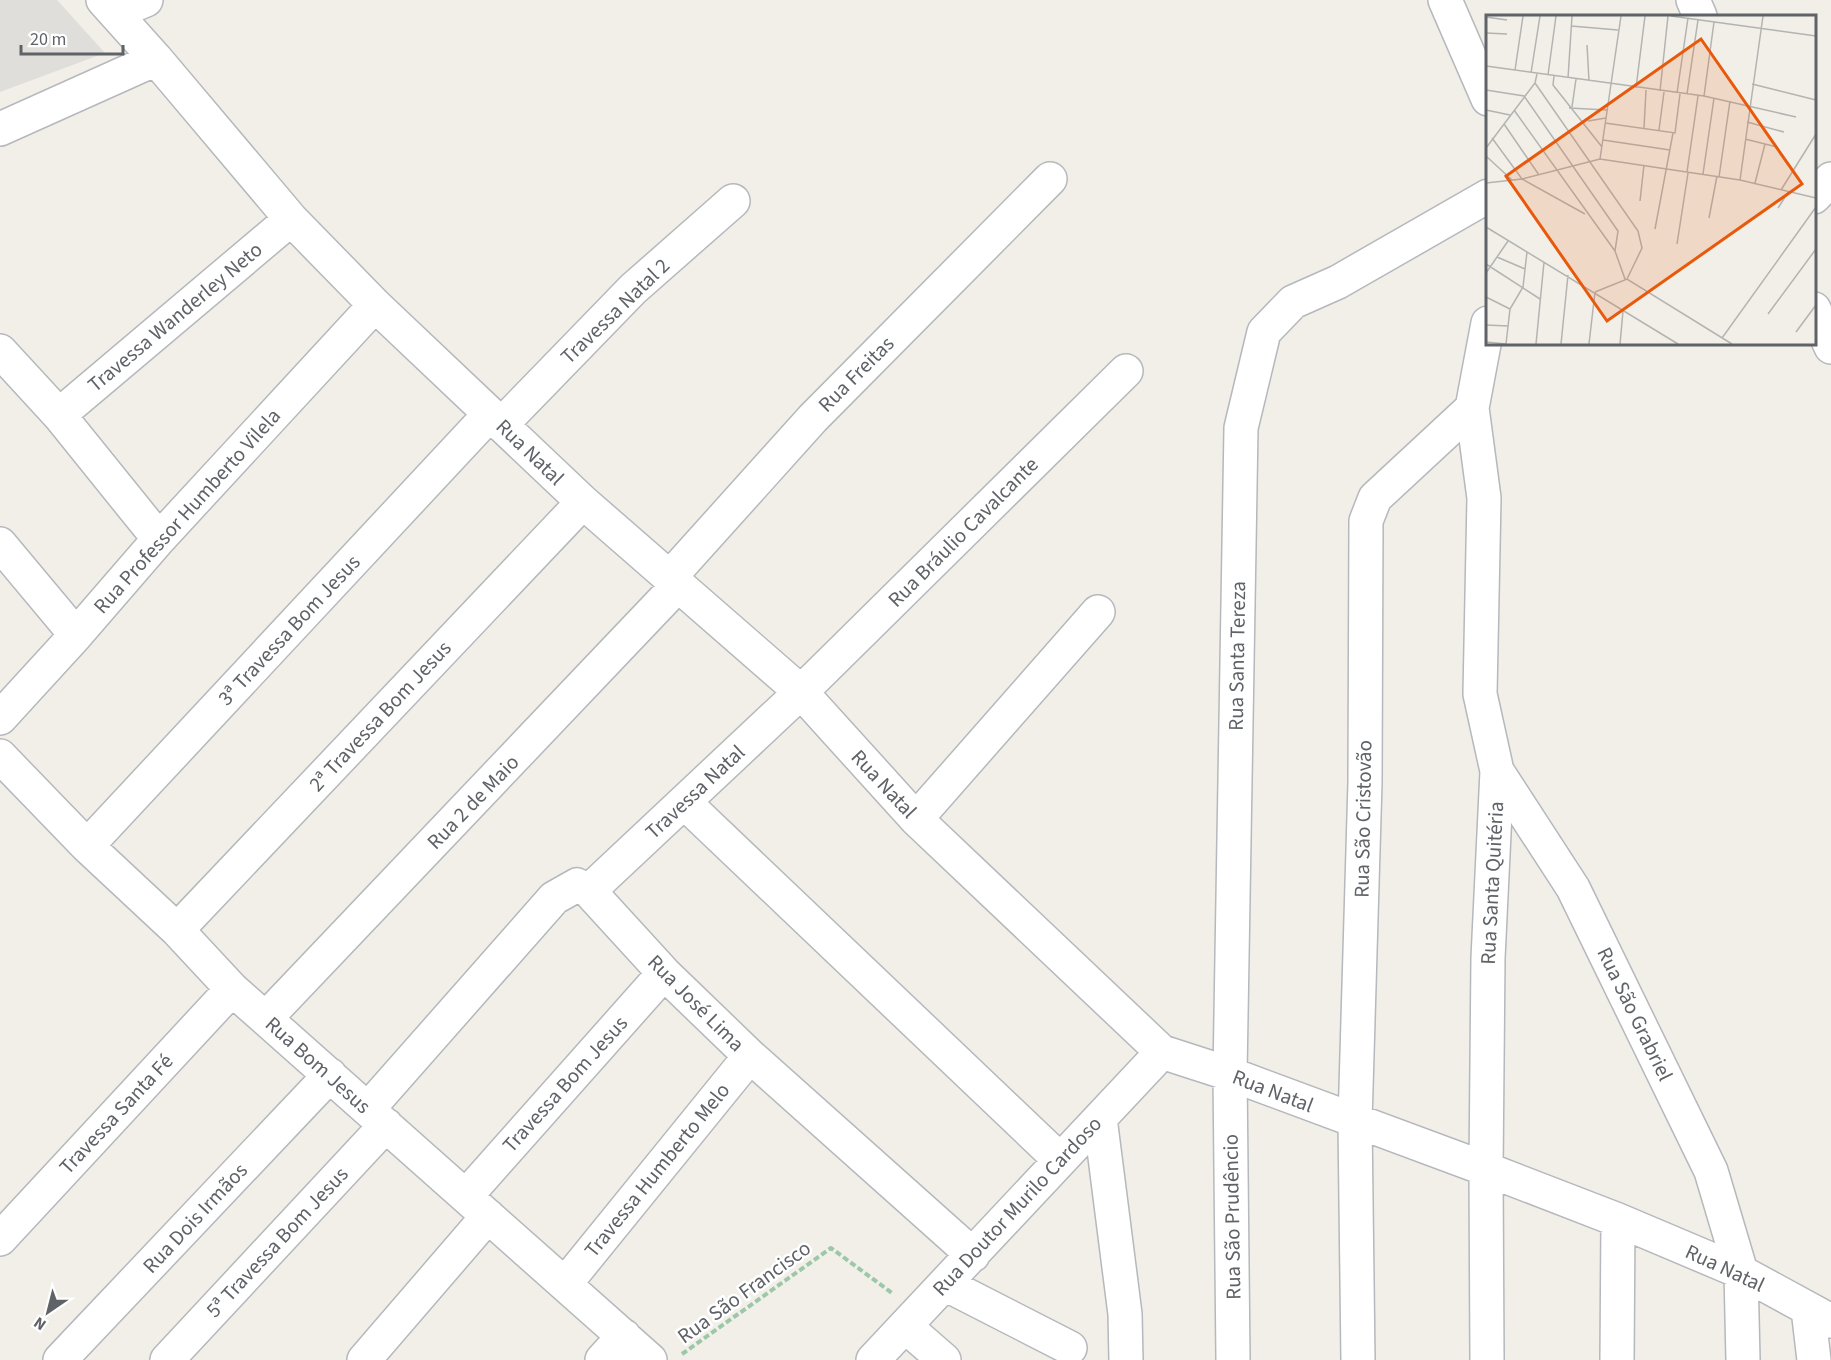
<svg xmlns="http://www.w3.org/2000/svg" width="1831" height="1360" font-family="'Source Sans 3',sans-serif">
<rect width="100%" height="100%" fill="#f1efe8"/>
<path fill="#e0deda" d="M0,0H57L105,53L0,92Z"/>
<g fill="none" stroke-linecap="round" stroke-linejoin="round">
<defs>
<path id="minor" d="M103,0L156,59L291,219L375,305L583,502L801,692L916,819L1162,1052L1230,1074L1486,1169L1618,1220L1741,1272L1831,1321
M1445,0L1488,99
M1693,0L1700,16
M115,13L146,0
M0,129L156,59
M1814,197L1831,179
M1814,309L1831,347
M0,351L59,415L159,539
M1472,408L1484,498L1480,694L1497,771L1488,958L1486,1169L1487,1360
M59,415L291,219
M501,425L633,289L733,201
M0,544L76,635
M670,577L813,418L1050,179
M0,718L76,635L159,539L375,305
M0,756L87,846L177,930L232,989L650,1360
M1497,771L1573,888L1711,1171L1741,1272L1743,1360
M684,802L1060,1160
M916,819L1098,612
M87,846L490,414
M589,891L801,692L1126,371
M177,930L583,502
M266,1018L678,585
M368,1109L554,898L577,885L589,891L664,973L750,1056L973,1255
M1100,1118L1125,1314L1126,1360
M466,1196L664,973
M0,1239L232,989
M565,1284L750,1056
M945,1284L1070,1348
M1808,1309L1814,1360
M905,1326L944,1360
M60,1360L330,1075
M167,1360L386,1125
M364,1360L488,1216
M602,1360L624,1336
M873,1360L1162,1052
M1233,1360L1230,1074L1241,428L1264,332L1293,302L1338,282L1488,196
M1358,1360L1355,1122L1365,782L1366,521L1375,498L1472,408L1488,323
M1617,1360L1618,1220"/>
</defs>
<use href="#minor" stroke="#b5b8bc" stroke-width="36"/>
<path stroke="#9cc7a9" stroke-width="4" stroke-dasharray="6 3" stroke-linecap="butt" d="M682,1354L831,1248L892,1293"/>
<use href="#minor" stroke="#fff" stroke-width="33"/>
</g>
<g text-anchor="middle" stroke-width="5" stroke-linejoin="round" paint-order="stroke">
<g font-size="21" fill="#5f6368" stroke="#fff">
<text transform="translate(615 311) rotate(-44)" y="7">Travessa Natal 2</text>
<text transform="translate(175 317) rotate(-40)" y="7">Travessa Wanderley Neto</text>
<text transform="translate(856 374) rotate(-45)" y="7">Rua Freitas</text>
<text transform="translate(530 452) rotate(44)" y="7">Rua Natal</text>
<text transform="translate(187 511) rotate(-48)" y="7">Rua Professor Humberto Vilela</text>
<text transform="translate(963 532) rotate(-45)" y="7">Rua Bráulio Cavalcante</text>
<text transform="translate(289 630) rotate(-47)" y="7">3ª Travessa Bom Jesus</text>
<text transform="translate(1237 656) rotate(-89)" y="7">Rua Santa Tereza</text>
<text transform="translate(380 716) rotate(-47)" y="7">2ª Travessa Bom Jesus</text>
<text transform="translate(884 784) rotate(47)" y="7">Rua Natal</text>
<text transform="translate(695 792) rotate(-43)" y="7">Travessa Natal</text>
<text transform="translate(473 802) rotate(-46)" y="7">Rua 2 de Maio</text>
<text transform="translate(1363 819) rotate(-89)" y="7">Rua São Cristovão</text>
<text transform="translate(1492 883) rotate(-87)" y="7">Rua Santa Quitéria</text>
<text transform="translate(696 1003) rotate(45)" y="7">Rua José Lima</text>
<text transform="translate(1635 1014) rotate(64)" y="7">Rua São Grabriel</text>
<text transform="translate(318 1065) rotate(42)" y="7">Rua Bom Jesus</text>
<text transform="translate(565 1084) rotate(-48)" y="7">Travessa Bom Jesus</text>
<text transform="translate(1273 1091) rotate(21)" y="7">Rua Natal</text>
<text transform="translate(116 1114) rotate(-47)" y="7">Travessa Santa Fé</text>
<text transform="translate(657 1170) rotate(-51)" y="7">Travessa Humberto Melo</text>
<text transform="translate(1017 1206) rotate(-47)" y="7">Rua Doutor Murilo Cardoso</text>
<text transform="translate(1232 1217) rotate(-91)" y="7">Rua São Prudêncio</text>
<text transform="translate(195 1218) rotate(-47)" y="7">Rua Dois Irmãos</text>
<text transform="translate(277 1242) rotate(-47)" y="7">5ª Travessa Bom Jesus</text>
<text transform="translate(1725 1268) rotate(25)" y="7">Rua Natal</text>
<text transform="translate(744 1292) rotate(-36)" y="7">Rua São Francisco</text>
</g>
</g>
<g transform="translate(1486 15)">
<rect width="330" height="330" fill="#f1efe8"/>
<path fill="none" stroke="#b3b3b1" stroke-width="1.5" d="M185,1L330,21M0,2L21,5M85,11L132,15M0,18L21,19M101,30L103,66M0,51L218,81L310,102M29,55L37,1M45,58L54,1M62,60L70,1M68,61L67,70L116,132M82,63L86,1M49,68L152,216L156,233L141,264M266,69L330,85M150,73L159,1M0,75L38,81L132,216L129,236L139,264M174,76L182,1M191,78L202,3M201,79L212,5M218,81L228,7M86,92L90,64M83,93L121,95M0,95L24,100M28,95L129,236M102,106L120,103M261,107L298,117M119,108L189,118L194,79M18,109L53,160M158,113L160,75M173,115L178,77M6,123L36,164L99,199M259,124L291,132M117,125L184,135M0,133L49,68L51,59M0,141L26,165M114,144L135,1M201,157L212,81M217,159L228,83M233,162L244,86M254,165L277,1M0,168L36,164L114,144L254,165L330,183M269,168L279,129M295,175L330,119M154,186L158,150M292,193L303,176M223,203L231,161M0,212L192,329M169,214L187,118M191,229L202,158M11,242L39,254M0,249L54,284M0,258L22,226M109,277L141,264L246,329M0,282L24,294M282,299L330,234M0,310L22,311M310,317L330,290M236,323L330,192M0,327L20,329M20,329L24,294L37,272L41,237M50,329L58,247M75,329L82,260M103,329L109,277M134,329L137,296"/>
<path fill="#e8590c" fill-opacity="0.15" stroke="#e8590c" stroke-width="3" d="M215,24L316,169L121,306L20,161Z"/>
<rect width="330" height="330" fill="none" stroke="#5f6368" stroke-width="3"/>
</g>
<g transform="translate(48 1312) rotate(215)" stroke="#ffffff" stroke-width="4.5" paint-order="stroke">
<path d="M0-4.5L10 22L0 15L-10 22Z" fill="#5f6368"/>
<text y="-9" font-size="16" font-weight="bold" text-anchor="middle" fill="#5f6368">N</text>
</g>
<path d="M21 45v9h102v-9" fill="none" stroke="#5f6368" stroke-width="3"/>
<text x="30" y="45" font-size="18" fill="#5f6368" stroke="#ffffff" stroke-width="4.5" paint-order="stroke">20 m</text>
</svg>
